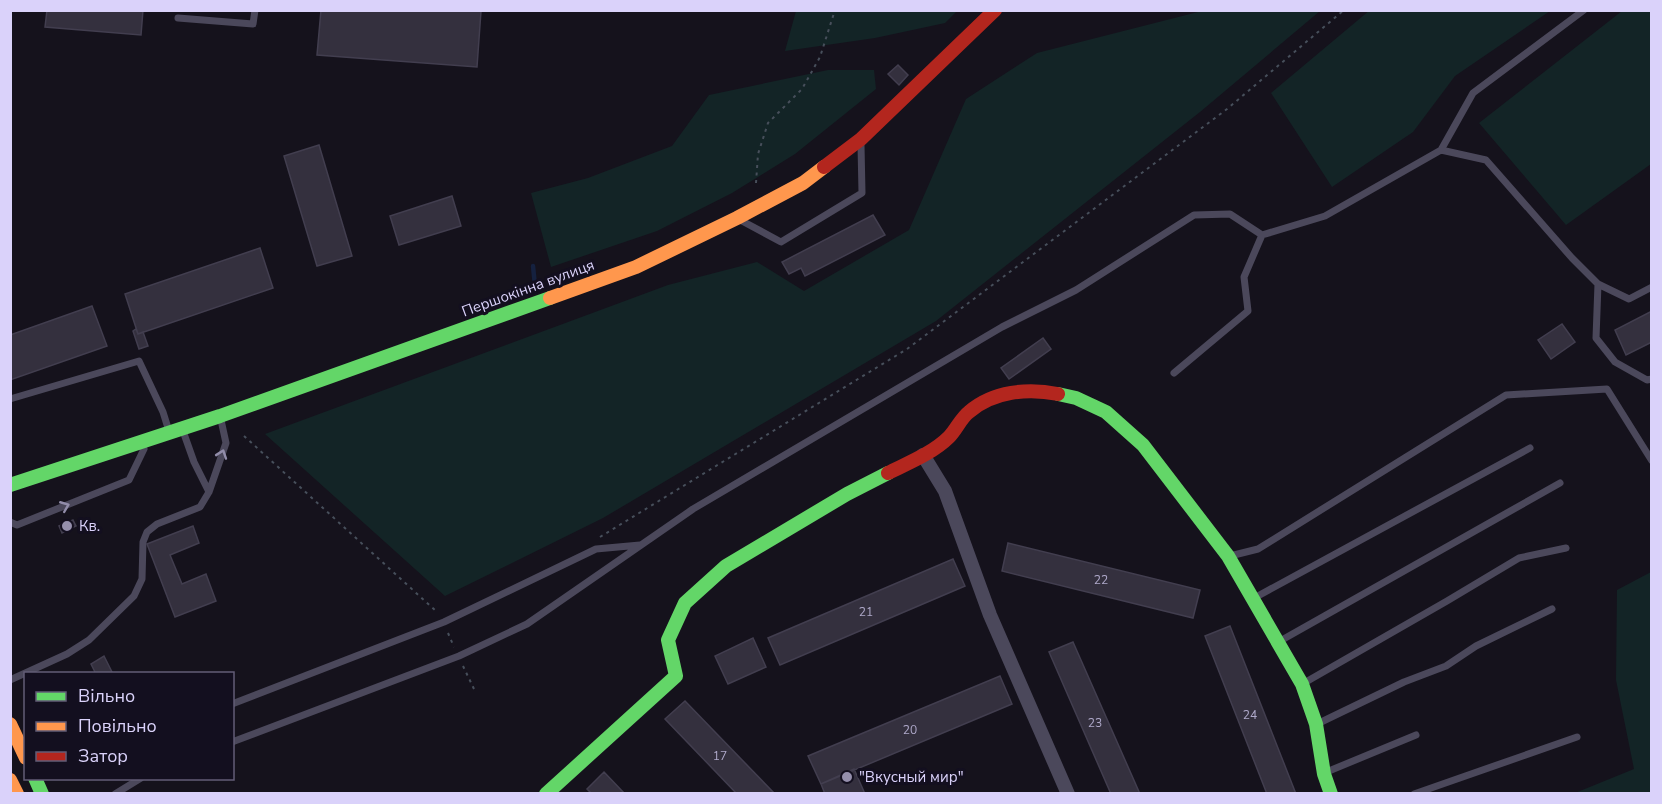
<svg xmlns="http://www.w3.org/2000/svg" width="1662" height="804" font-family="'Nunito Sans',sans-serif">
<rect width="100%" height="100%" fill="#15121c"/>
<path fill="#132426" d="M1370,10L1550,11L1455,76L1413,132L1332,187L1271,93Z
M796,11V10L957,11L945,23L875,38L785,51Z
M1202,11H1320L1200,112L936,321L603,518L445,596L265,434L668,285L757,262L804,291L909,230L966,99L1037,53Z
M1622,11H1651V164L1566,225L1479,123Z
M828,70H874L876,89L795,154L732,193L657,231L551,267L531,193L588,178L672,146L709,95Z
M1651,572V793H1575L1634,769L1616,680L1617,590Z"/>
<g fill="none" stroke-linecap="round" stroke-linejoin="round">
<path stroke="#15213f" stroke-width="4.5" d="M533,266L535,286"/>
</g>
<path fill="#34303e" stroke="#423e4f" stroke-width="1.5" d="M47,10H143L141,35L45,27Z
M321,10L481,11L477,67L317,55Z
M898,65L908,75L899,85L888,74Z
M319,145L352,256L317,266L284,156Z
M452,196L461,226L399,245L390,216Z
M873,215L885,235L805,276L801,268L789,274L782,262Z
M260,248L273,288L138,334L125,294Z
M92,306L107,346L10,380V335Z
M1652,311V342L1626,355L1615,330Z
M1562,324L1575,342L1551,359L1538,340Z
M136,329L138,334L143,332L148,346L139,349L133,331Z
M1043,338L1051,349L1009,379L1001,368Z
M73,520L76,526L62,533L59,526Z
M193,526L199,543L170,555L182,584L206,574L216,601L175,617L147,544Z
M1008,543L1200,590L1193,618L1002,571Z
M953,559L965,586L780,665L768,638Z
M1230,626L1296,794H1267L1205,636Z
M753,638L766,667L728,684L715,656Z
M1073,642L1140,794H1111L1049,652Z
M104,656L113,674H96L91,664Z
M1000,676L1012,704L821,784L808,756Z
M685,701L775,794H737L665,719Z
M854,769L865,794H825L821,784Z
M604,772L625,794H592L587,789Z"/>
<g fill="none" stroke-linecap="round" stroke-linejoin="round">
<path stroke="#474f5b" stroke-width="2" stroke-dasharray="3 4.5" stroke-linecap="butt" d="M756,183L758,154L768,123L802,89L820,57L835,10
M244,436L437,612
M600,537L907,349L1227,109L1344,10
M448,633L454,647
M463,666L474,689"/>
<path stroke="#4b485b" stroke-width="7" d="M178,18L253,24L255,10
M1441,150L1486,160L1572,258L1598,284L1596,338L1615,362L1647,380L1652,379
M742,221L781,242L862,193L861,145
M1598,284L1629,299L1652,287
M1174,373L1248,311L1244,277L1262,235
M10,399L139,361L163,412L168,428
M183,431L194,462L209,492
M10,522L17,525L129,480L144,449
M1230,556L1258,549L1506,395L1607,389L1652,461
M1256,597L1530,448
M1280,641L1560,483
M10,680L67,654L89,640L134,596L142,579L143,542L147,532L157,524L200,507L209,492L226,443L221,420
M1304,683L1447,601L1519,558L1566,548
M232,704L444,622L596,549L640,545
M1317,724L1404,682L1446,666L1476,646L1552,609
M232,742L459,656L527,624L693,509L1002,327L1076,290L1194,215L1230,214L1262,235L1325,216L1441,150L1473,93L1584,10
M1324,773L1416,735
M115,794L141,778
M1414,794L1577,737"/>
<path stroke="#4b485b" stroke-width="14" d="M923,455L945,491L990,615L1068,794"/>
<path stroke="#63d668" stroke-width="14" d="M1058,394L1076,398L1106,412L1143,445L1228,556L1302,684L1316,724L1324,774L1331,794
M10,485L220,416L550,298
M35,778L42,794
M546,794L676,676L668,640L685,603L726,566L847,494L888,473"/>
<path stroke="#ff974d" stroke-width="14" d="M550,298L636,267L737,218L803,183L824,167
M10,724L26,758
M10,780L17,794"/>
<path stroke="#b3261e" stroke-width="14" d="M824,167L861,139L995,10
M888,473C908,463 933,453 949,437C956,430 961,418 969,412C993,391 1028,388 1058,394"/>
</g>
<defs><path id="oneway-chevron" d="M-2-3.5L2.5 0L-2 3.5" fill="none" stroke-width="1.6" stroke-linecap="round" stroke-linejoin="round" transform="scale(1.5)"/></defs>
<g stroke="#928daa">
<use href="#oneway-chevron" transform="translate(222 454) rotate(-71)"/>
<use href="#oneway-chevron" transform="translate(65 506) rotate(-22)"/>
</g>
<g fill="#958fac" stroke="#130f1f" stroke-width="2">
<circle cx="67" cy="526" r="6"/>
<circle cx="847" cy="777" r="6"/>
</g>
<g text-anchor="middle" stroke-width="6" stroke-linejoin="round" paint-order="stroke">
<g font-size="12" fill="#b0aacb">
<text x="1101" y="584">22</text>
<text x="866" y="616">21</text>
<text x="1250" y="719">24</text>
<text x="1095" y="727">23</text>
<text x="910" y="734">20</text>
<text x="720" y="760">17</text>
</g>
<g font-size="15" fill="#dad2fa" stroke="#130f1f">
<text transform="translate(528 288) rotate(-20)" y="5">Першокінна вулиця</text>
</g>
<g font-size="15" fill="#dad2fa" stroke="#130f1f" text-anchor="start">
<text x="79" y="531">Кв.</text>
<text x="859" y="782">"Вкусный мир"</text>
</g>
</g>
<rect width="1662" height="804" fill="none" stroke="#dad2fa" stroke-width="24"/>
<rect x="24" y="672" width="210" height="108" fill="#130f1f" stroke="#635d77" stroke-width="1.5"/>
<rect x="36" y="692" width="30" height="9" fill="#63d668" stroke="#635d77" stroke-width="1.5"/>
<text x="78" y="702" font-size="18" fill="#dad2fa">Вільно</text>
<rect x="36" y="722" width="30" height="9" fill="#ff974d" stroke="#635d77" stroke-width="1.5"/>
<text x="78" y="732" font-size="18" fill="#dad2fa">Повільно</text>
<rect x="36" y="752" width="30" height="9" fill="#b3261e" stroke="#635d77" stroke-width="1.5"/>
<text x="78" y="762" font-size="18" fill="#dad2fa">Затор</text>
</svg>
